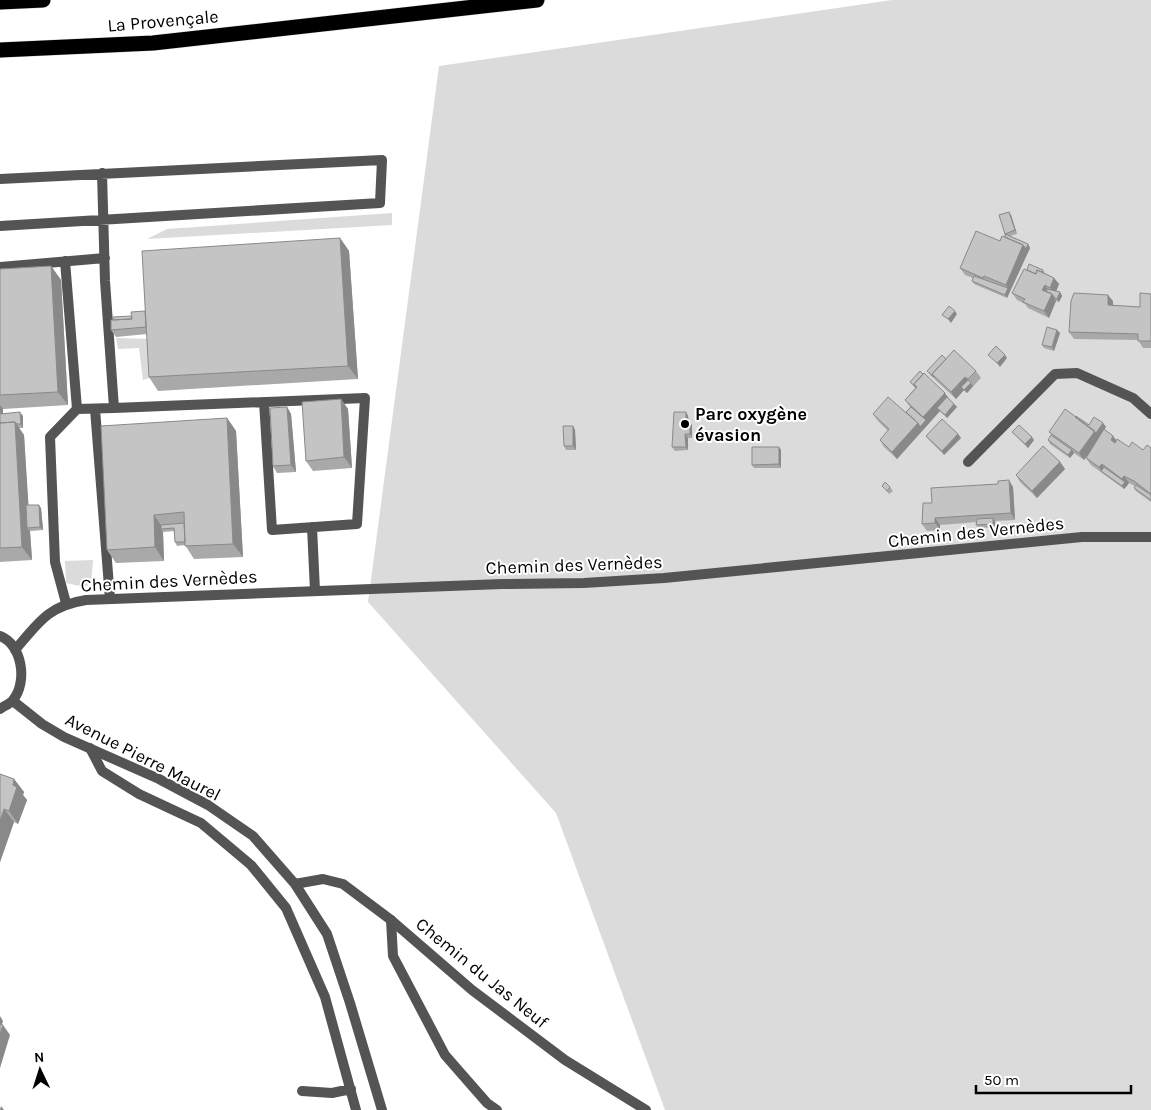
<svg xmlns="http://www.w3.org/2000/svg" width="1151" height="1110" font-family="Karla,sans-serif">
<rect width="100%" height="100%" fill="#fff"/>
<path fill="#dbdbdb" d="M892,0H1151V1110H665L556,813L368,602L439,66Z
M392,213V225L147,239L167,229Z
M116,338L152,339L159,375L143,380L139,348L118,349Z
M93,560L91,584L84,587L66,583L65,561Z"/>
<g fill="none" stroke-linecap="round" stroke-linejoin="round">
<defs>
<path id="highway" d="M0,2L43,0
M0,50L153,43L537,0"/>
</defs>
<use href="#highway" stroke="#dbdbdb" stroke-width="16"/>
<path stroke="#545454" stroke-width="10" d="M102,173L105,281L114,408L365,398L357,524L272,530L264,402
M0,179L382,160L380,203L0,226
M65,261L77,409L114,408
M0,267L105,258
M95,409L110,599
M312,527L315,591
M66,603L55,562L50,437L77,409
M90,748L102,771L139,794L201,823L251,865L286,908L325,997L356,1110
M391,920L393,956L445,1055L487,1103L497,1110
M302,1091L332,1093L351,1089"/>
<path stroke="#545454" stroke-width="10" d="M968,462L1055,374L1077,373L1133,398L1151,414
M0,636C22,644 28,682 13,700C10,704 4,706 0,709
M15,650C39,622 48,606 86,600L502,584L584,583L664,578L1082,537H1151
M13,701L42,724L64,737L159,779L208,805L253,836L295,884L327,934L350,1003L382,1110
M295,884L323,879L343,884L391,920L472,990L565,1060L646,1110"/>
<use href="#highway" stroke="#000" stroke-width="15"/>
</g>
<path fill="#a9a9a9" d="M1009,212L1011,215L1017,234L1010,236L1028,244L1030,248L1007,298L974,284L972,281L973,278L965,275L960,268L1005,237Z
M340,238L349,251L358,379L158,391L149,377L147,334L116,337L111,330L131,316Z
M51,266L61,280L68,405L3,409V413L23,416V428H19L24,435L28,505L41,508L43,530L30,531L32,560L0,562V269Z
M1027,270H1043L1045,273L1054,278L1059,284L1056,291L1060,292L1062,296L1059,302L1056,301L1049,318L1028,308L1025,304L1017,300L1012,293Z
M1151,294V348H1143L1138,340L1074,339L1069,332L1113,301V305L1140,307Z
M1057,330L1060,333L1054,351L1044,348L1042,345Z
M946,359L976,371L981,378L967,393L964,390L956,399L930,375L927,371Z
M910,382L950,400L957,407L947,418L940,411L897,459L884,447L880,440L888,431L878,421L873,414L906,412L910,407L905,400L915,388Z
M341,399L348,409L352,468L313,471L306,461Z
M287,407L291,414L296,472L277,473L273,466Z
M686,412L688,416L689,422L692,425V438H688V450L675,451L672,447Z
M1075,417L1089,425L1103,423L1106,427L1104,429L1113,436L1116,440L1129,447L1143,450L1151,448V502L1136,491L1134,488L1135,486L1129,483L1124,489L1091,465L1086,458L1091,450L1084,460L1074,453L1070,458L1050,444L1048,440L1052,435L1049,432Z
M227,418L236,431L243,557L194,559L185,545L177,546L175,542L174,531L163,532L164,561L116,563L107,550Z
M573,426L575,430L576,450H566L564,446Z
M1012,432L1034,440L1028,448Z
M958,434L961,438L944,455L928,439L926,436Z
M779,447L781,450V468H754L752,465Z
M1060,462L1065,469L1037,498L1020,482L1016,475Z
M882,486L890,487L893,491L889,494Z
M1013,487L1015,520L995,521L996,527L979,528L976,525L977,522L940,525V530L927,531L922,524L932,503Z
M0,774L14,779L24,792L23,795L27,800L18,824L14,822L0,862Z"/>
<path fill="#898989" d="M1009,212L1011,215L1017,234L1015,230Z
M340,238L349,251L358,379L348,366Z
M1028,244L1030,248L1007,298L1005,295L1008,288L1006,285L1023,245Z
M51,266L61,280L68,405L58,392Z
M1054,278L1059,284L1055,294L1050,288Z
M1045,285L1049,292L1048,295L1042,290Z
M1060,292L1062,296L1059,302L1057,299Z
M1052,294L1056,301L1049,318L1044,311Z
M1108,295L1113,301V312L1108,305Z
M955,311L957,314L951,323L948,319Z
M1057,330L1060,333L1054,351L1052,347Z
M1005,355L1007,358L1000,367L997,363Z
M965,377L973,386L967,393L961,387L964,390L956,399L951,392Z
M945,393L950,400L937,408L940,411L897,459L892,452L918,423L926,420L923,417Z
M341,399L348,409L352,468L344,457Z
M954,404L957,407L947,418L945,415Z
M0,405L3,409V417L0,412Z
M287,407L291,414L296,472L291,465Z
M20,412L23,416V428L21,424Z
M686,412L688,416L689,425L686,422Z
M227,418L236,431L243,557L233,544Z
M15,422L24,435L30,528H27L30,531L32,560L22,547Z
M690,422L692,425V438L690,434Z
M1103,423L1106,427L1099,436L1100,438L1084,460L1079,453L1095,431Z
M573,426L575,430L576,450L573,446Z
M685,434L688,438V450L686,447Z
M958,434L961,438L944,455L942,451Z
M1113,436L1118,443L1116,446L1111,440Z
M1032,437L1034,440L1028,448L1025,444Z
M779,447L781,450V468L779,464Z
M1072,450L1074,453L1070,458L1068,455Z
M1060,462L1065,469L1037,498L1032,491Z
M1102,464L1106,471H1101L1099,467Z
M1124,476L1129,483L1127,486L1122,479Z
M1009,480L1013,487L1015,520L1011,513Z
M1125,482L1127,486L1124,489L1122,486Z
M39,505L41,508L43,530L40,527Z
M154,515L163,528L161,529L163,532L164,561L155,547Z
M935,518L940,525V530L935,523Z
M993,518L995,521L996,527L993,524Z
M14,779L24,792L23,795L27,800L18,824L9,811L13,785Z
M4,809L14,822L0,862V821Z
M0,1016L3,1021L0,1031Z
M3,1025L10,1035L0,1068V1035Z
M1,1106L4,1110H0Z"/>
<path fill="#c4c4c4" stroke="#898989" d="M1009,212L1015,230L1005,234L999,215Z
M976,231L1000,241L1002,236L1023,245L1006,285L984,276L983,278L960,268Z
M1005,234L1028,244L1026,249L1023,245L1005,237Z
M340,238L348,366L149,377L142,251Z
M1029,264L1043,270L1042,272L1037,270L1036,274L1027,270Z
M51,266L58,392L0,395V269Z
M1024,269L1036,274L1037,270L1054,278L1050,288L1045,285L1042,290L1052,294L1044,311L1023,302L1025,299L1012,293Z
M974,276L1008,288L1005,295L972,281Z
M1047,289L1060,292L1057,299L1054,297L1052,294L1046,291Z
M1074,293L1108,295V305L1140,307V293L1151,294V341H1138V334L1069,332L1071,301Z
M949,306L955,311L948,319L942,315Z
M145,311L146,327L111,330V320L132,319L131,312Z
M131,316L132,319L113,320V317Z
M1047,327L1057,330L1052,347L1042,345Z
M996,346L1005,355L997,363L988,355Z
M954,350L976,371L968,379L965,377L951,392L932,374Z
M942,355L946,359L932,374L934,377L927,371Z
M920,371L923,374L914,384L916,387L910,382Z
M924,373L945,393L923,417L905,400L917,387L914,384Z
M968,380L971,383L964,390L961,387Z
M888,397L918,423L892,452L880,440L889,429L873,414Z
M947,397L954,404L945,415L937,408Z
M341,399L344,457L306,461L302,402Z
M287,407L291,465L273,466L270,408Z
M911,407L926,420L920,427L918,423L906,412Z
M1065,409L1095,431L1079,453L1049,432Z
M20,412L21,424H17L15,422L0,423V414Z
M674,412H686V422H690V434H685L686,447H672Z
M1076,416L1089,425L1094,417L1103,423L1096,433L1075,417Z
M227,418L233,544L185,546L184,512L154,515L155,547L107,550L101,426Z
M942,419L958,434L942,451L926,436Z
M15,422L22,547L0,548V423Z
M1019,425L1032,437L1025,444L1012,432Z
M563,426H573V446H564Z
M1104,429L1113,436L1111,440L1115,443L1117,439L1129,447L1132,442L1143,450L1147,445L1151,448V494L1134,481L1124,476L1122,479L1102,464L1099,467L1086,458Z
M1051,435L1072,450L1068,455L1048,440Z
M1043,446L1060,462L1032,491L1016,475Z
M752,447H779V464L752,465Z
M1104,467L1125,482L1122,486L1101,471Z
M1009,480L1011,513L935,518V523L922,524L923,503H932L931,488L998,484V481Z
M885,482L890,487L887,491L882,486Z
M1136,485L1151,495V500L1134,488Z
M26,505H39L40,527L27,528Z
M993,518V524L976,525L977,519Z
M184,523L185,542H175L174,528L161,529V525Z
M0,774L14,779L13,785L17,787L9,811L4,809L0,821Z
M0,1024L3,1025L0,1035Z"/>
<circle fill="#000" stroke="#fff" stroke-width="2" cx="685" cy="424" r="5"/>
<g text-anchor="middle" stroke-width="4" stroke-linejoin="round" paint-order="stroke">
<g font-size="18" fill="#000" stroke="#fff">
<text transform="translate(163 21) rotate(-5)" y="6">La Provençale</text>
<text transform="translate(976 532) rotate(-6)" y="6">Chemin des Vernèdes</text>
<text transform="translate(574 565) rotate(-2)" y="6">Chemin des Vernèdes</text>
<text transform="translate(169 581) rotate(-3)" y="6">Chemin des Vernèdes</text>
<text transform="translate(143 757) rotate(27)" y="6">Avenue Pierre Maurel</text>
<text transform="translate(482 973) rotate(39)" y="6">Chemin du Jas Neuf</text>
</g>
<g font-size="18" font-weight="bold" fill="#000" stroke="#fff" text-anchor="start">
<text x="695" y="420">Parc oxygène<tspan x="695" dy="21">évasion</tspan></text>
</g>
</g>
<g transform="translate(40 1070) rotate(356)" stroke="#ffffff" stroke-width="4" paint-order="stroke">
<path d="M0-4L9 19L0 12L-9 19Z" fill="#000000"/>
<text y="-8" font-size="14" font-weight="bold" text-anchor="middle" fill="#000000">N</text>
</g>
<path d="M976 1085v8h155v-8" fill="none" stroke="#000000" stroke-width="2.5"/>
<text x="984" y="1085" font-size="15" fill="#000000" stroke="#ffffff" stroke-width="4" paint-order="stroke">50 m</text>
</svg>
